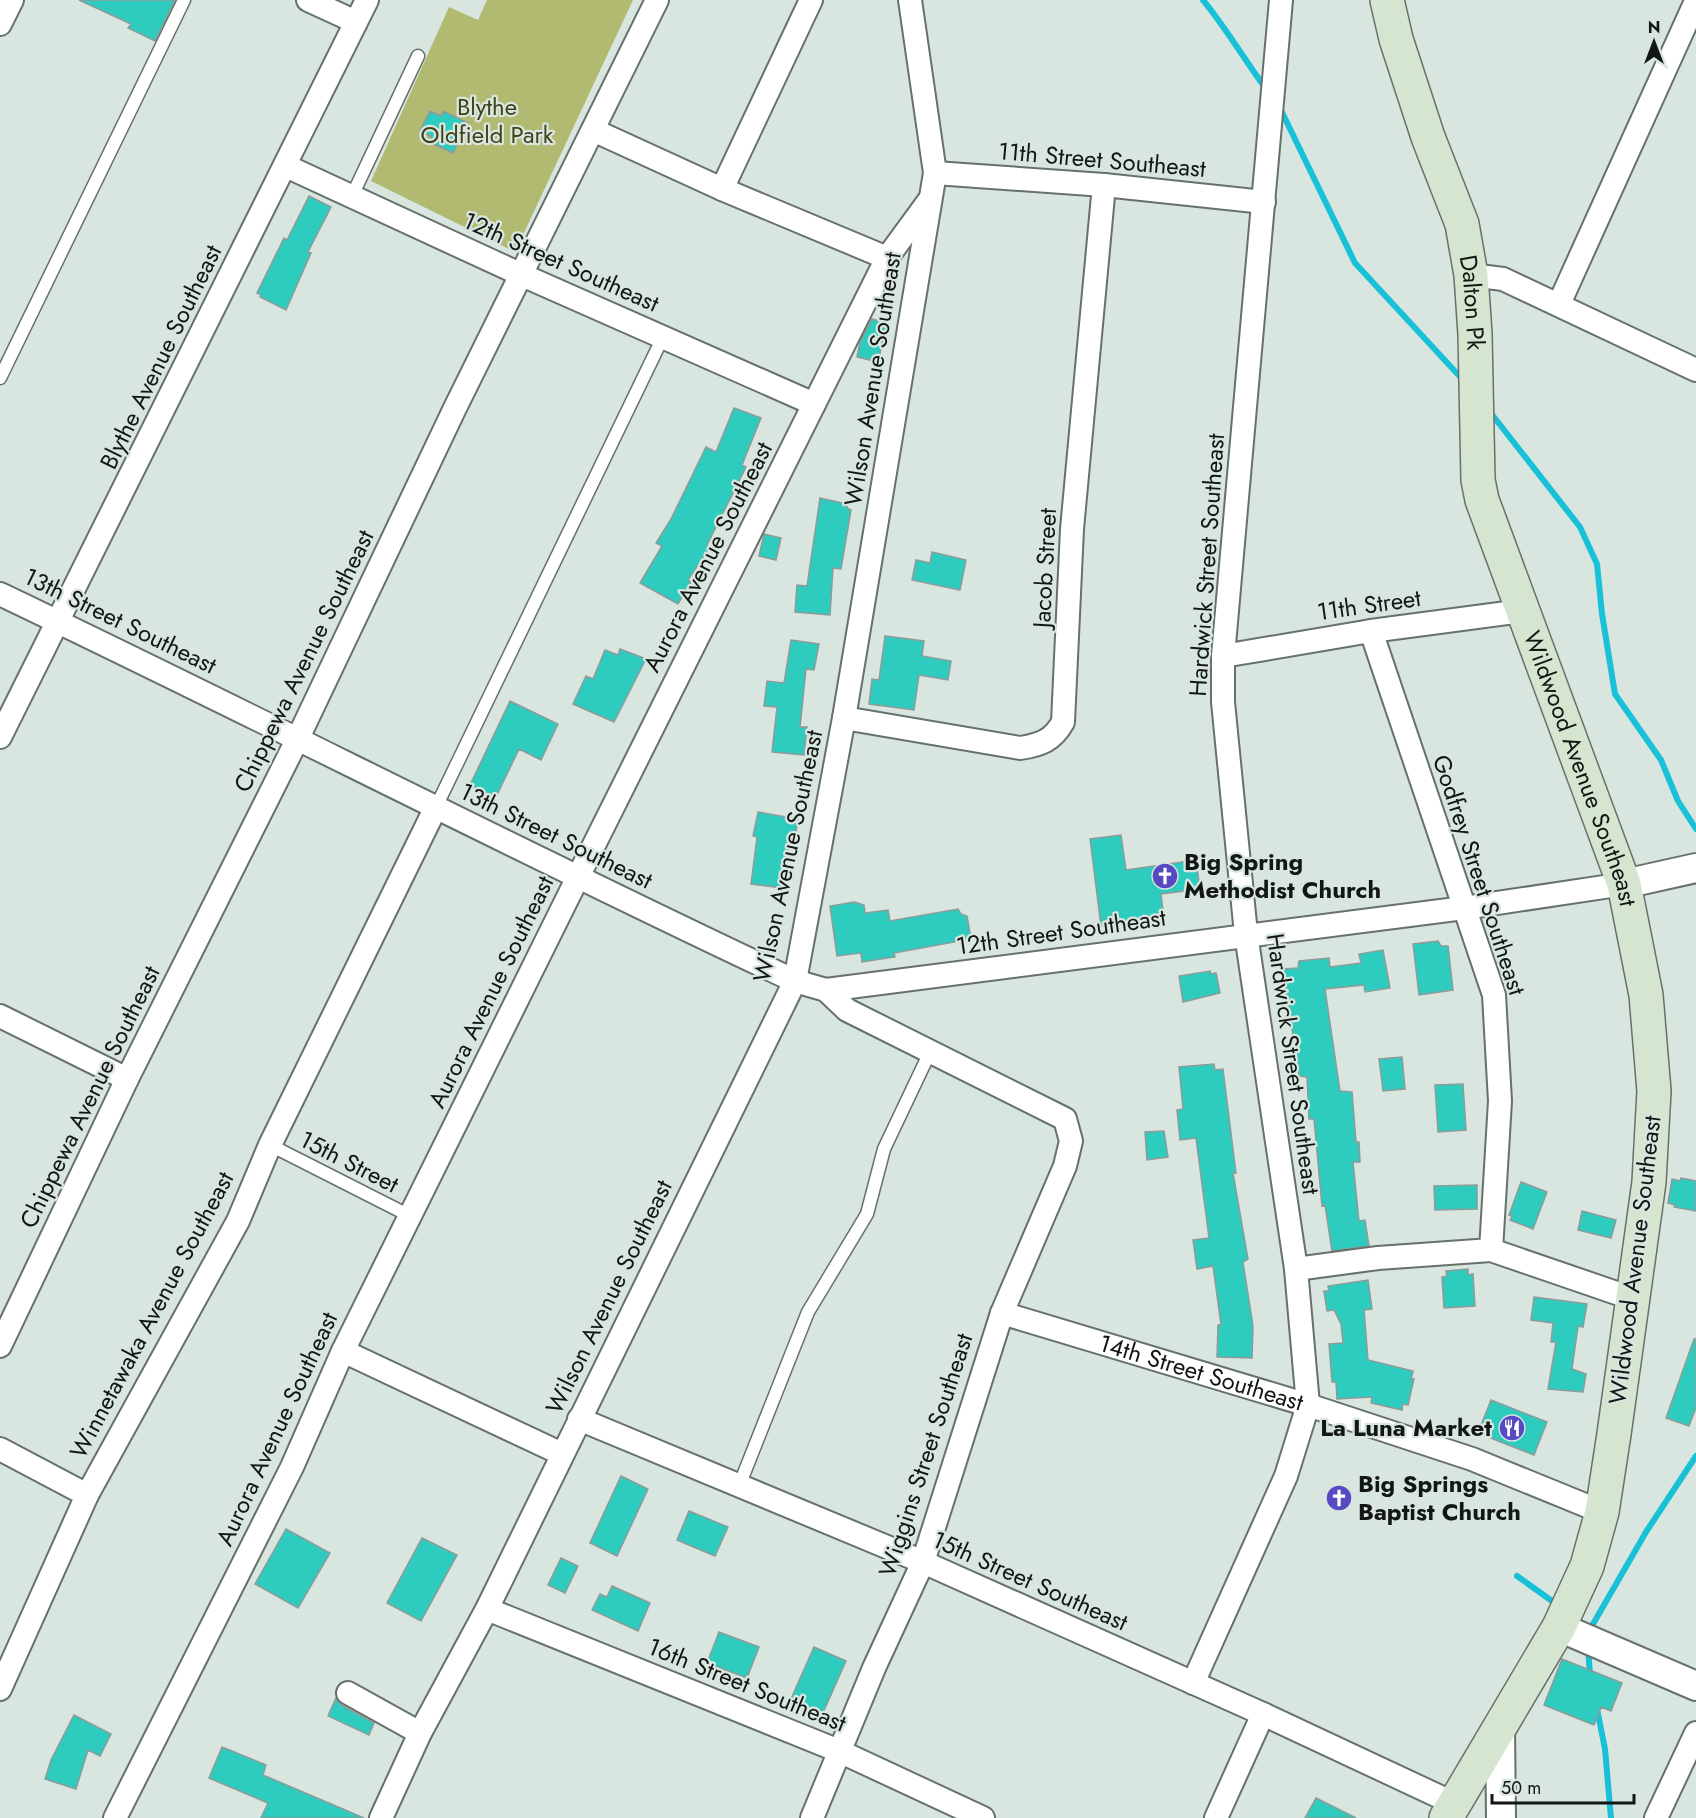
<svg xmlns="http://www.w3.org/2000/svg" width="1696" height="1818" font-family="Jost,sans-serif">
<rect width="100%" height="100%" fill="#d9e5df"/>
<path fill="#b1ba70" d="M487,0H633L515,252L371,181L449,7L478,20Z"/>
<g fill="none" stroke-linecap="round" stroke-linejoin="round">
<path stroke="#19c1d8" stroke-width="6" d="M1203,0C1226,28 1244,59 1266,89
M1279,106L1355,263L1464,381
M1490,412L1580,527L1597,564L1602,614L1615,694L1661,760L1678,801L1696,829
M1517,1576L1559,1606
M1589,1631L1646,1532L1696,1456
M1588,1647L1590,1675
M1597,1709L1605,1749L1611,1818"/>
</g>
<path fill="#2dccbf" stroke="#8d9b99" stroke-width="1.5" d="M79,0H175L155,41L128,28L131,24Z
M430,111L441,116L443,111L468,123L453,153L429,142L431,136L420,131Z
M309,196L331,207L308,252L311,253L286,310L260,297L261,295L257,293L284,238L287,240Z
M872,319L887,323L878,362L857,357L860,342Z
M734,408L761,418L742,465L746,467L707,545L710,547L688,580L691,582L678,604L640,583L662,546L656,543L671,519L706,447L716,452Z
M820,498L847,504V508L851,510L841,569L833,568L830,615L795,612L797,585L807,586Z
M764,534L781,538L776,560L759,556Z
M932,552L966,560L960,590L912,580L916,560L930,563Z
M885,636L924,641L922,656L951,661L948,680L919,675L914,710L869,704L872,679L879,680Z
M791,640L819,644L814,670L806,669L800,727H807L804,755L772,752L777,707L764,706L767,681L784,683Z
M620,649L646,659L614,722L573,704L586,676L593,679L605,650L618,655Z
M510,701L558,724L541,760L519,749L496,797L470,785Z
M758,812L798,819L794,844L789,843L783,888L751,884L757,837L753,836Z
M1121,835L1126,870L1196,860L1200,889L1161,894L1164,918L1101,926L1090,839Z
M854,902L864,905L865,913L888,910L890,921L958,909L961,914L967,916L971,939L894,953L895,957L862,962L861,953L837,956L830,906Z
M1438,941L1441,946H1448L1453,990L1419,995L1413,944Z
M1383,950L1390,988L1365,992L1364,985L1325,989L1340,1091L1352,1092L1356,1142H1359L1360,1162H1353L1359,1221L1365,1220L1369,1246L1332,1251L1325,1205L1322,1206L1314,1119H1309L1307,1077L1299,1076L1283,969L1298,968L1299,961L1329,958L1330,967L1361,963L1359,954Z
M1210,971L1211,974L1216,973L1220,993L1183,1002L1179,976Z
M1402,1057L1405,1089L1383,1091L1379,1059Z
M1214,1064L1215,1070L1223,1069L1236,1173H1233L1248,1259L1243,1262L1253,1326L1252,1358L1217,1357L1218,1325H1221L1213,1266L1197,1269L1193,1240L1209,1238L1196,1138L1180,1140L1177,1110L1183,1109L1179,1067Z
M1463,1084L1466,1130L1438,1132L1435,1085Z
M1164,1131L1168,1157L1147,1160L1145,1132Z
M1681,1178L1696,1181V1211L1674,1207L1675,1205L1668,1203L1672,1179L1680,1181Z
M1521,1182L1547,1192L1533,1229L1510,1220L1512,1216L1509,1215Z
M1477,1185V1209L1435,1210L1434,1186Z
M1582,1211L1616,1220L1611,1238L1578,1230Z
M1468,1269V1275L1473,1274L1475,1306L1444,1308L1442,1277L1447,1276L1446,1271Z
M1368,1280L1372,1309L1364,1310L1368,1360L1413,1371L1411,1380L1414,1379L1408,1405L1403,1404L1402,1410L1371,1403L1372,1397L1337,1399L1336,1382H1332L1329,1344L1343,1343L1341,1324L1334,1310L1327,1311L1324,1291H1329L1328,1286Z
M1534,1297L1587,1304L1583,1327L1578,1326L1572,1369L1586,1374L1583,1392L1548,1389L1556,1342H1551L1553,1323L1531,1320Z
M1694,1339H1696V1408L1689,1426L1666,1418Z
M1491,1400L1547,1422L1534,1455L1478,1433Z
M621,1476L648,1489L617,1556L590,1543Z
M689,1511L728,1527L715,1556L677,1540Z
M286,1529L330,1553L298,1608L255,1584Z
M422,1538L457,1555L421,1621L387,1603Z
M561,1558L578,1566L565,1593L548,1585Z
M612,1586L650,1603L638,1631L592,1610L600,1594L607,1597Z
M719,1632L759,1647L747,1678L707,1663Z
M814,1647L846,1661L822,1715L790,1701Z
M1562,1659L1622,1683L1611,1711L1601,1707L1594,1725L1544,1705Z
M336,1698L341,1705L374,1723L369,1735L328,1716Z
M74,1715L111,1734L100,1756L88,1750L76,1789L45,1779L51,1760Z
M222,1747L266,1765L263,1775L364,1818H261L268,1803L209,1778Z
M1316,1798L1356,1818H1305Z"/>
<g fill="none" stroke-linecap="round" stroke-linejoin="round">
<defs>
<path id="service" d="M352,196L418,56
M0,378L184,0
M436,807L663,337
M270,1145L410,1216
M739,1486L808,1312L867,1214L884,1149L930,1052"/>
<g id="minor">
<path d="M308,0L356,22"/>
<path d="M0,24L12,0"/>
<path d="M593,130L722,189L887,258"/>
<path d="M286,166L522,275L814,404"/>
<path d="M935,173L1104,185L1264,202"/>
<path d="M722,189L811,0"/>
<path d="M1471,275L1503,279L1696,370"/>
<path d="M1559,304L1696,1"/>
<path d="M0,594C266,721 528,856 795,981L826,990L847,1010L1065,1119L1071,1141L1065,1166L1002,1313L923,1562L874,1668L812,1818"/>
<path d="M1371,631L1494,995L1500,1101L1491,1250"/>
<path d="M1223,656L1371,631L1522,611"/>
<path d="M844,718L1020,748C1041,745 1053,740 1063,722L1072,529L1104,185"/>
<path d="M0,737L367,0"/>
<path d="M826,990L1464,908L1624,884"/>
<path d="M0,1016L127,1079"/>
<path d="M1296,1269L1378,1258L1491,1250L1631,1298"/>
<path id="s1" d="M1002,1313L1308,1405L1472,1459L1602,1512"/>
<path d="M0,1346L127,1079L298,738L455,408L657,0"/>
<path d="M343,1351L562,1454"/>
<path d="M579,1419L923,1562L1263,1714L1453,1803"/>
<path d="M0,1449L87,1495"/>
<path d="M487,1609L839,1751L983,1818"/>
<path d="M1193,1683L1286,1476L1308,1405L1296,1269L1246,934L1223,702V656L1281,0"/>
<path d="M0,1689L87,1495L238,1221L270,1145L436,807"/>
<path d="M348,1693L420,1733"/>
<path d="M115,1818L292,1467L343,1351L577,879L887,258L928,202"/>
<path d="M381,1818L420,1733L487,1609L795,981L844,718L935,173L910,0"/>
<path d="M1216,1818L1263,1714"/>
<path d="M1656,1818L1696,1733"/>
</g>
<path id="tertiary" d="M1624,884L1696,868
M1559,1627L1696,1686
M1500,1727L1501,1818"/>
<g id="secondary">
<path id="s2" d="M1387,0L1396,39L1428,137L1462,224L1471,275L1475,334L1478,480L1482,500L1624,884L1646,995L1654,1091L1649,1182L1614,1434L1602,1512L1587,1566L1559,1627L1446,1818"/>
</g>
</defs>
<use href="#service" stroke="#66716b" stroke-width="15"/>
<use href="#minor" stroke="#66716b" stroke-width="26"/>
<use href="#tertiary" stroke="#66716b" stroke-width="32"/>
<use href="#secondary" stroke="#66716b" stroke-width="36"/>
<use href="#service" stroke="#fff" stroke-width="12"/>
<use href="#minor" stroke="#fff" stroke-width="22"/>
<use href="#tertiary" stroke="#fff" stroke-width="28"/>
<use href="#secondary" stroke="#d5e5d0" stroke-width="33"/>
</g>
<defs>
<symbol id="church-disc" viewBox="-11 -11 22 22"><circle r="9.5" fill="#5749c1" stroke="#d9e5df"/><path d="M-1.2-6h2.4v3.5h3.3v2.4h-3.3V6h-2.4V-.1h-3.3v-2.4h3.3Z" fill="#fff"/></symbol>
<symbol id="restaurant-disc" viewBox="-11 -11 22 22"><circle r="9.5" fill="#5749c1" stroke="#d9e5df"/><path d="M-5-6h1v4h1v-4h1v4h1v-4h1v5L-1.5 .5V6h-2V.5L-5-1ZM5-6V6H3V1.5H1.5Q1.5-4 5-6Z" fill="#fff"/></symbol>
</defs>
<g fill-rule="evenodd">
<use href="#church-disc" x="1150" y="861" width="30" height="30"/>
<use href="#restaurant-disc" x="1497" y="1413" width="30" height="30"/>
<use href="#church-disc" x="1324" y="1483" width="30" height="30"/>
</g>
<g text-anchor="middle" stroke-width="4.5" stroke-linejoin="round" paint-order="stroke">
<g font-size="24" fill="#3e4219" stroke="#d9e5df">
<text x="487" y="115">Blythe<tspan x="487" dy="28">Oldfield Park</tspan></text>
</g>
<g font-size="24" fill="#121614" stroke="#d9e5df">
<text transform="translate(1102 160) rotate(5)" y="8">11th Street Southeast</text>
<text transform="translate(561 262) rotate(24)" y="8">12th Street Southeast</text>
<text dy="8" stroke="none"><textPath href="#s2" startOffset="316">Dalton Pk</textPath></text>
<text transform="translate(161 357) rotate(-64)" y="8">Blythe Avenue Southeast</text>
<text transform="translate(873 379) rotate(-81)" y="8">Wilson Avenue Southeast</text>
<text transform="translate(708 557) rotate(-63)" y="8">Aurora Avenue Southeast</text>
<text transform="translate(1207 565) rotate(-86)" y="8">Hardwick Street Southeast</text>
<text transform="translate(1045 568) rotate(-87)" y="8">Jacob Street</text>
<text transform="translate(1369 605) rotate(-8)" y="8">11th Street</text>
<text transform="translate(120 621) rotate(26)" y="8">13th Street Southeast</text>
<text transform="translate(304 661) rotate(-64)" y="8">Chippewa Avenue Southeast</text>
<text dy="8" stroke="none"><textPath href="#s2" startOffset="800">Wildwood Avenue Southeast</textPath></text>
<text transform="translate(556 836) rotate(26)" y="8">13th Street Southeast</text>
<text transform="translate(788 856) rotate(-78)" y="8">Wilson Avenue Southeast</text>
<text transform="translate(1479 875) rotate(72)" y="8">Godfrey Street Southeast</text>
<text transform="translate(1061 932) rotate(-8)" y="8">12th Street Southeast</text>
<text transform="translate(491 992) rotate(-64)" y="8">Aurora Avenue Southeast</text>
<text transform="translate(1293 1064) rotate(82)" y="8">Hardwick Street Southeast</text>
<text transform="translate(90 1097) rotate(-64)" y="8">Chippewa Avenue Southeast</text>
<text transform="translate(349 1162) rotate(27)" y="8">15th Street</text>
<text transform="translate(1635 1260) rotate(-83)" y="8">Wildwood Avenue Southeast</text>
<text transform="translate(609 1297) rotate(-64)" y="8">Wilson Avenue Southeast</text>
<text transform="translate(152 1315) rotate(-62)" y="8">Winnetawaka Avenue Southeast</text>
<text dy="8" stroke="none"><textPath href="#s1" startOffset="208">14th Street Southeast</textPath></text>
<text transform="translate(277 1429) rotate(-65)" y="8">Aurora Avenue Southeast</text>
<text transform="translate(926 1455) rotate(-72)" y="8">Wiggins Street Southeast</text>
<text transform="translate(1030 1581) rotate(24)" y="8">15th Street Southeast</text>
<text transform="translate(747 1685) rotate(22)" y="8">16th Street Southeast</text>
</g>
<g font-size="24" font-weight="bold" fill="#121614" stroke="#d9e5df" text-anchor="start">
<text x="1184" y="870">Big Spring<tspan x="1184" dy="28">Methodist Church</tspan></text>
<text x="1492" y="1436" text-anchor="end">La Luna Market</text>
<text x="1358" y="1492">Big Springs<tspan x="1358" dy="28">Baptist Church</tspan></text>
</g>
</g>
<g transform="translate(1654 42)" stroke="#d9e5df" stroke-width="4.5" paint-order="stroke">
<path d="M0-4.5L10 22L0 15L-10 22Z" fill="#121614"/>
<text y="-9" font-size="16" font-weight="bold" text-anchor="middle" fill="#121614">N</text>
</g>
<path d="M1492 1794v9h142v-9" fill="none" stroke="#121614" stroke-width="3"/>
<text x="1501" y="1794" font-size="18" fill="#121614" stroke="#d9e5df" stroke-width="4.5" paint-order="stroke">50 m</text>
</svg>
